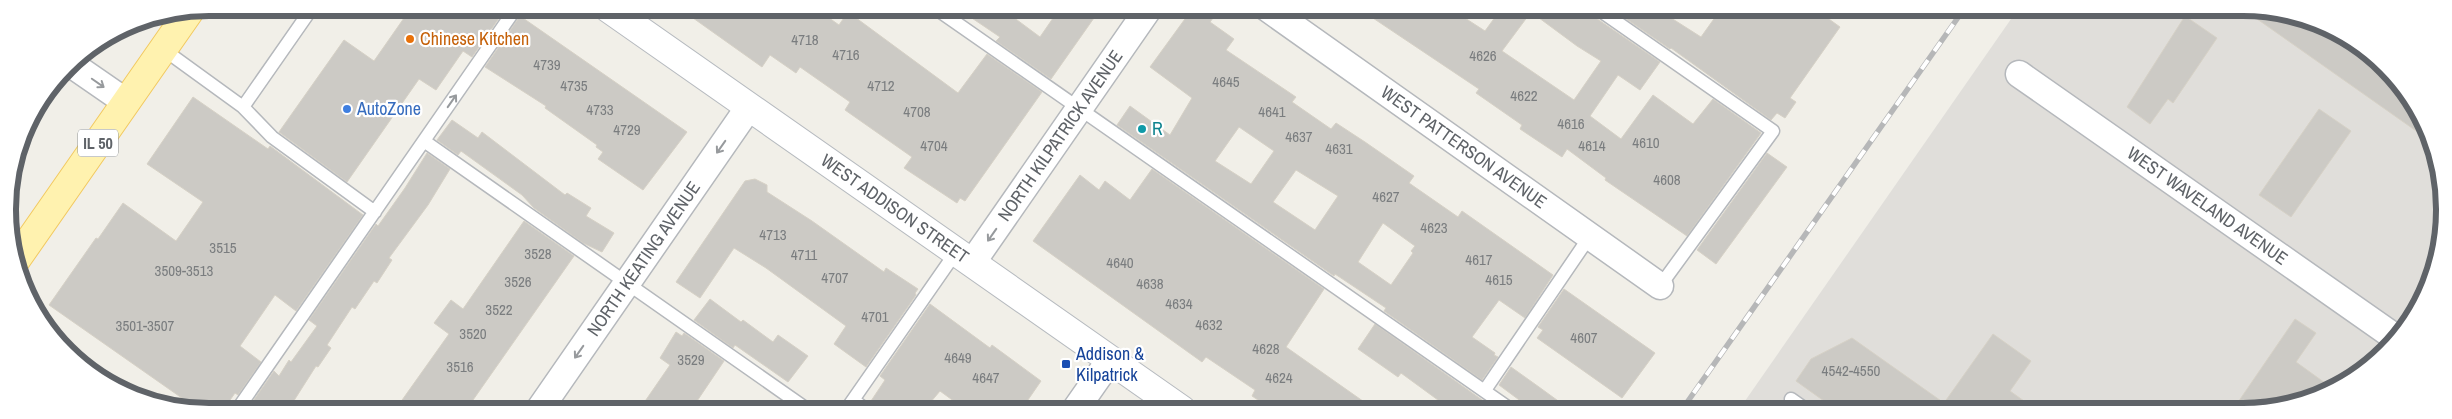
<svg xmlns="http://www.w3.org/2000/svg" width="2452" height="419" font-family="'Archivo Narrow',sans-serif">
<rect width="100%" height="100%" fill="#f1efe8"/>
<path fill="#e0deda" d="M2018,9H2269L2403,86L2438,157L2443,236L2424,299L2385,353L2320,396L2256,411H1738Z"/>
<path fill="#cccac5" stroke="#d6d1c6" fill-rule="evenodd" d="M411,8H506L472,57L463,51L436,90L419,79L347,182L279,132L344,40L374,61Z
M679,8H815L839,25L848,12L958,93L987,54L1042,92L965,201L960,198L957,203L904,168L912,157L845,110L850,102L800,67L796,73L770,55L762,67Z
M957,8H1001L1040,37L1060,8H1101L1051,79L996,41L1000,37Z
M1358,8L1451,9L1485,31L1501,9H1590L1593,16L1660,62L1640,90L1618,75L1590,116L1621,139L1653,95L1693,124L1713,99L1761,133L1687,236L1605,180L1606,178L1567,149L1562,157L1520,129L1522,125L1476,93L1479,89ZM1531,12L1577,46L1601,61L1574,100L1502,51Z
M1612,9H1657L1701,37L1721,9H1815L1840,27L1790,98L1796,102L1785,118L1777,113L1771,120L1671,48L1670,49Z
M2243,9H2269L2343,34L2403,86L2429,140Z
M1200,10L1213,18L1210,22L1234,39L1226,50L1296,97L1292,102L1331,129L1336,123L1365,142L1414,176L1409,183L1458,217L1462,211L1553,275L1525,318L1499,300L1472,337L1495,353L1494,355L1498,357L1482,380L1384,311L1386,308L1335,274L1334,276L1117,125L1130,106L1170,135L1192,98L1150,67L1190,12ZM1239,127L1274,151L1251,184L1215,161ZM1296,170L1338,196L1315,230L1273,202ZM1383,223L1415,246L1411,251L1413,253L1391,285L1358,262Z
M520,16L687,132L643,190L598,159L603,152L596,147L597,145L545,108L546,106L485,67Z
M2185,16L2217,38L2173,103L2168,99L2150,124L2127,107Z
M193,97L268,149L270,146L363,215L296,311L275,295L240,346L261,362L238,395L235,393L223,410H199L49,305L96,238L98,239L123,203L176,241L203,202L147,164Z
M2319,109L2351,131L2291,217L2259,195Z
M452,120L478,138L482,132L565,195L567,193L591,208L586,216L614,233L602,252L583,243L534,208L522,195L461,151L458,155L437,140Z
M427,153L450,169L428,205L389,258L392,260L377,283L374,281L355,309L352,307L327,345L331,348L318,367L316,366L288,410H260L251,404L274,371L279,376L289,360L291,362L317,326L309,320L376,224L378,226L405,188Z
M1767,153L1787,167L1716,264L1697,250Z
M1152,169L1324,289L1286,347L1377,411L1273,410L1252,396L1255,390L1206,357L1202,362L1033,241L1080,175L1099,190L1105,181L1130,200Z
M755,179L767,185V192L812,221L884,272L886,268L918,289L915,293L916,295L866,367L834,344L846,326L766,268L734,248L700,298L676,282L745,181Z
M524,221L574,256L466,410H395L449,334L434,323L451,300L463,309Z
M1564,289L1655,353L1622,398L1537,338L1543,330L1538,327Z
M710,299L741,322L743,320L773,342L778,335L808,356L788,382L735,345L733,348L694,320Z
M930,304L990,348L992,345L1041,381L1021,410H966L940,391L924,410H884L871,401L885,380L880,376Z
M2295,319L2316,333L2296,362L2332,388L2320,396L2256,411H2232Z
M1375,324L1485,402L1479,411H1453L1401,373L1398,377L1358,349Z
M676,332L682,336L684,333L724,361L691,410H639L670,365L660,358Z
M1993,334L2031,361L2010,391L2038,411H1838L1796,381L1811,359L1852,338L1944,403Z
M1511,367L1539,387L1572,411H1534L1499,385Z"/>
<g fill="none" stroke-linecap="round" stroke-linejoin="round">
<defs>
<path id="service" d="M935,8L1513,411
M1598,9L1773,131L1660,286
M163,49L243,107L312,8
M243,107L272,137L375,212
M424,141L808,410
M1485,390L1590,236
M1791,399L1808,411
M853,400L867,410
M237,410L516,8
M846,410L956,252"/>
<g id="minor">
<path id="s1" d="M1267,8L1660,286"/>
<path d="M71,64L126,102"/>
<path id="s2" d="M2019,74L2396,338"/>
<path id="s3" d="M972,263L1149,8"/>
<path id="s4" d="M539,410L749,107"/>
<path d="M1075,410L1110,360"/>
</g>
<g id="secondary">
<path id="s5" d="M608,8L1182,410"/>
</g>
<path id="primary" d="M16,260L189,12"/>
</defs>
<use href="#service" stroke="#b5b8bc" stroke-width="15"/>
<use href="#minor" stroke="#b5b8bc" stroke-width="29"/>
<use href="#secondary" stroke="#b6babf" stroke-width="30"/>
<use href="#primary" stroke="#f2c960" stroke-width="30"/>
<use href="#service" stroke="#fff" stroke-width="12"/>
<use href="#minor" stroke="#fff" stroke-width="26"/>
<use href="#secondary" stroke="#fff" stroke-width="28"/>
<use href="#primary" stroke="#fff2af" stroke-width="28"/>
<defs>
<path id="rail" d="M1681,411L1964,9"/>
</defs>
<use href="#rail" stroke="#b6b7b8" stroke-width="5.5"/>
<use href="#rail" stroke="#fff" stroke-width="4" stroke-dasharray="11" stroke-linecap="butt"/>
</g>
<defs><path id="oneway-shaft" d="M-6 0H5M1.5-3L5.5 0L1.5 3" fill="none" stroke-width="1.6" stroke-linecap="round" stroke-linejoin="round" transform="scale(1.25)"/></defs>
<g stroke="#979a9d">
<use href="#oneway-shaft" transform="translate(98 83) rotate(35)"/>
<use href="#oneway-shaft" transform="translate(452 101) rotate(-55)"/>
<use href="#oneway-shaft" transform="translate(721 147) rotate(125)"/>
<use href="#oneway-shaft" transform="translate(992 235) rotate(125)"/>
<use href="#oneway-shaft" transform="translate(579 352) rotate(125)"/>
</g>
<circle fill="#e8710a" stroke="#fff" stroke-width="2" cx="410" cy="39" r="5"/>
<circle fill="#3f7fe0" stroke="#fff" stroke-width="2" cx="347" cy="109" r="5"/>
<circle fill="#0f9aa8" stroke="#fff" stroke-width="2" cx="1142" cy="129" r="5"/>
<rect fill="#1a4fb4" stroke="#fff" stroke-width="2" x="1061" y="359" width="10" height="10" rx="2.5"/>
<g text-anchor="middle" stroke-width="4.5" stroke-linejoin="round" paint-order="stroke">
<g font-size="15" fill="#7a7d7f">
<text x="805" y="45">4718</text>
<text x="846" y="60">4716</text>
<text x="1483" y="61">4626</text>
<text x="547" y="70">4739</text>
<text x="1226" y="87">4645</text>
<text x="574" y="91">4735</text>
<text x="881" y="91">4712</text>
<text x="1524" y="101">4622</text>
<text x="600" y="115">4733</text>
<text x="917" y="117">4708</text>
<text x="1272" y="117">4641</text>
<text x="1571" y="129">4616</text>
<text x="627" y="135">4729</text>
<text x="1299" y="142">4637</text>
<text x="1646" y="148">4610</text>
<text x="934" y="151">4704</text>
<text x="1592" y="151">4614</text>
<text x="1339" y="154">4631</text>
<text x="1667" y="185">4608</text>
<text x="1386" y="202">4627</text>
<text x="1434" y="233">4623</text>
<text x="773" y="240">4713</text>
<text x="223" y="253">3515</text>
<text x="538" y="259">3528</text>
<text x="804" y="260">4711</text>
<text x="1479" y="265">4617</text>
<text x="1120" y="268">4640</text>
<text x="184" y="276">3509-3513</text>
<text x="835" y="283">4707</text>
<text x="1499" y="285">4615</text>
<text x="518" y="287">3526</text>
<text x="1150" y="289">4638</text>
<text x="1179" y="309">4634</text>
<text x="499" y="315">3522</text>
<text x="875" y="322">4701</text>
<text x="1209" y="330">4632</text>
<text x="145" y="331">3501-3507</text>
<text x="473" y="339">3520</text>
<text x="1584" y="343">4607</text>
<text x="1266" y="354">4628</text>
<text x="958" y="363">4649</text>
<text x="691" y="365">3529</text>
<text x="460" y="372">3516</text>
<text x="1851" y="376">4542-4550</text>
<text x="986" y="383">4647</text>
<text x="1279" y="383">4624</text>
</g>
<rect fill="#fff" stroke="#8f9295" stroke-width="1" x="78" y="129.5" width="40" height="27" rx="4"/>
<g font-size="16" font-weight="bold" fill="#5f6368">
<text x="98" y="149">IL 50</text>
</g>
<g font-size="18" fill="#c56008" stroke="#fff" text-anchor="start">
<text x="420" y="45">Chinese Kitchen</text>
</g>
<g font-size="18" fill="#366cbe" stroke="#fff" text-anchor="start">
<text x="357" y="115">AutoZone</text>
</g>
<g font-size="18" fill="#0d838f" stroke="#fff" text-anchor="start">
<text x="1152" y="135">R</text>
</g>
<g font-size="18" fill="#5f6368" stroke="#fff">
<text dy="6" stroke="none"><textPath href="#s3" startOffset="155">NORTH KILPATRICK AVENUE</textPath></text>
<text dy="6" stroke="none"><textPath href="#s1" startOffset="241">WEST PATTERSON AVENUE</textPath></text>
<text dy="6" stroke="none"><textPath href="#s2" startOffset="230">WEST WAVELAND AVENUE</textPath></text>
<text dy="6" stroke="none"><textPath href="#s5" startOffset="350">WEST ADDISON STREET</textPath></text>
<text dy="6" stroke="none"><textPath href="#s4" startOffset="184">NORTH KEATING AVENUE</textPath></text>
</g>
<g font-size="18" fill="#164399" stroke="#fff" text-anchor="start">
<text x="1076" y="360">Addison &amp;<tspan x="1076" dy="21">Kilpatrick</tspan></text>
</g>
</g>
<path d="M0 0H2452V419H0ZM209 16H2243A193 193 0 0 1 2436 209V210A193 193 0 0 1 2243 403H209A193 193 0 0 1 16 210V209A193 193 0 0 1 209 16Z" fill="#fff" fill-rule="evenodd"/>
<path fill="none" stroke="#5f6368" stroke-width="6" d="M209 16H2243A193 193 0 0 1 2436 209V210A193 193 0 0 1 2243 403H209A193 193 0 0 1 16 210V209A193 193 0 0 1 209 16Z"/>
</svg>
